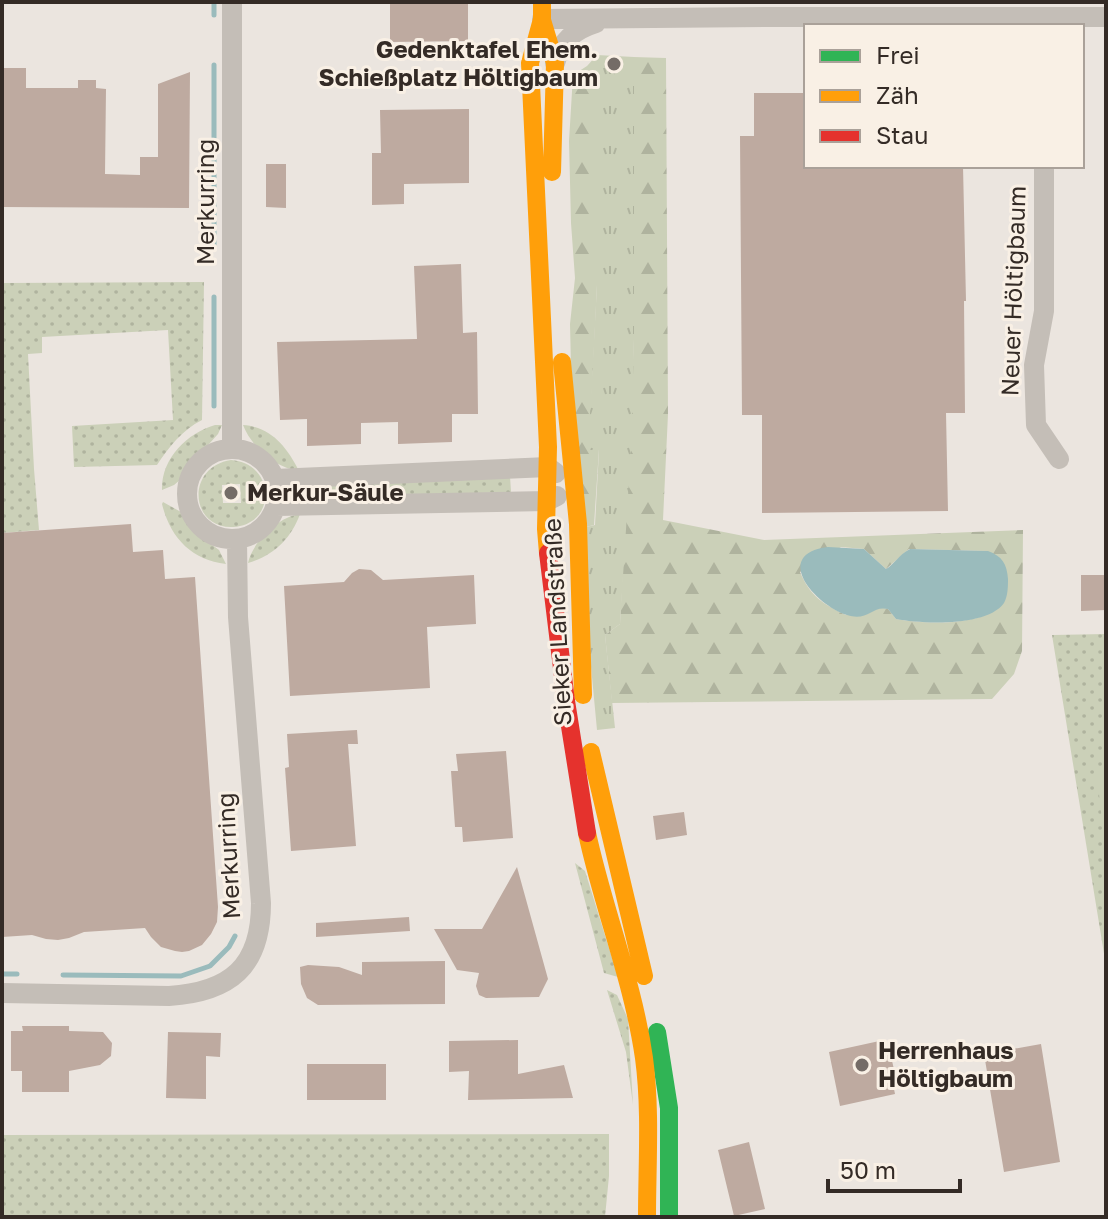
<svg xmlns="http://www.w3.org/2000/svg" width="1108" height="1219" font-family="'Golos Text',sans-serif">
<defs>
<pattern id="grass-dots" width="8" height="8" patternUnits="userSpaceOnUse" patternTransform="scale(2)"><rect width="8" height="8" fill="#cbd0b8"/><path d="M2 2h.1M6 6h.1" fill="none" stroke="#afb39e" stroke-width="1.8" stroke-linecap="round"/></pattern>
<pattern id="forest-firs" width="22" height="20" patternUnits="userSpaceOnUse" patternTransform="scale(2)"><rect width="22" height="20" fill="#cbd0b8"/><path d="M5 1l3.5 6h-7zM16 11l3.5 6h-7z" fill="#afb39e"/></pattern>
<pattern id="park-tufts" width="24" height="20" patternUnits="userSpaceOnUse" patternTransform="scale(2)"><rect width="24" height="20" fill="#cbd0b8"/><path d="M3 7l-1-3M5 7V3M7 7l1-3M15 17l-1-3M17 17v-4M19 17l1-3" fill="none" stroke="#afb39e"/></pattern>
</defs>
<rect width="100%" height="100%" fill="#ebe5df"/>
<path fill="url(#grass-dots)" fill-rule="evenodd" d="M204,282L202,420C182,430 169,447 157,465L74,467L72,426L173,420L168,330L42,337V353L28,354L34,469L39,530L2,533V283Z
M215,425H222L218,434L209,444L190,461L180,480L174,485L162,490C161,459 187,433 215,425Z
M243,425C271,427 287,447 299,471C275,468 251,446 243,425Z
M231,460C276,463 277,525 233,527C190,529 185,467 231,460ZM240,484L241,503H223L222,485Z
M510,476L511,492L307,499V485Z
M163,502L181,512L195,532L219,550L226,564C191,560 170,537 162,504Z
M300,514C291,539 273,556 248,563C253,541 278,517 300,514Z
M1106,634V966L1052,635Z
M575,863L585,871L618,977L604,973Z
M607,990L617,995L628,1019L633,1105L626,1052Z
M609,1134V1176L605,1217H2V1135Z"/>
<path fill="url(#forest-firs)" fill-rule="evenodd" d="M597,55V285L589,450L599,449L594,525L586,527L571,367L570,324L575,278L571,223L569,141L573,75L587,66Z
M634,57L666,58L668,414L663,520L764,540L1023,530L1022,651L1014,674L992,699L612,703L605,635L620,624L634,339ZM841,547L864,549L886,569L909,549L988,551L995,610C969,626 925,624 896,619L888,609L880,607L846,615C823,604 810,596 800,572Z"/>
<path fill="url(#park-tufts)" d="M597,55L634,57V339L631,450L620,624L605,635L615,728L597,730L590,656L586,527L595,525L599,450H588L597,285Z
M1096,768L1106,771V855Z"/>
<path fill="#9abbbc" d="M828,547L864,549L886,569C895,564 898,555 910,549L988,551C1002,556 1007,564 1008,579C1008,586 1008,596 1004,603C987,627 922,624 896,619L888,609C872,605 868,622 847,615C815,605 771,554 828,547Z"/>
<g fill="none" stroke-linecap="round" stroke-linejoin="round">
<path stroke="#9abbbc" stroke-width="5" d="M214,2V15
M214,248V65
M214,297V406
M2,974H17
M63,975L181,976L210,966L229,947L235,936"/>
</g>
<path fill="#beaaa0" d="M468,2V41L390,42V3Z
M2,68H26V88H78V80H96V88L106,89L105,174L140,175V157H158V84L190,72L189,208L2,207Z
M754,93H806V166H963L966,301H964L965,413H946L948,511L762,513V415H742L740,136H754Z
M469,109V183L404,184V204L372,205V153H381L380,110Z
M266,164H286V208L266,207Z
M461,264L463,333L477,332L478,414H452V442L398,444V422L361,423V444L307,446V419L280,420L277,342L417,339L414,266Z
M131,524L133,552L163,550L165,579L195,577L218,907L217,922L211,934L202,945L189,951L182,952L175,951L161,947L151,937L145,928L84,932L69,938L58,940L46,939L32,935L2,937V533Z
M359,569L371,570L383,580L474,575L476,624L427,627L430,688L290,696L284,586L344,582L352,573Z
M1081,575H1106V610L1081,611Z
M357,730L358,744H348L356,846L291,851L285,768L289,767L287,734Z
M506,751L513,838L463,842L462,827H455L451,771H458L456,754Z
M684,812L687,835L656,840L653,816Z
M517,867L548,979L539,997L486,998L479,995L476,986L479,973L457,970L434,929H482Z
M409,917L410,931L316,937V923Z
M445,961V1004L318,1005L307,998L301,984L300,967L308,965L339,967L362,975V962Z
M22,1026H69V1031L103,1032L112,1043L111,1056L100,1065L69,1071V1092H22V1071H11V1031H23Z
M168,1032L221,1033L220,1057L206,1056V1099L166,1098Z
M518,1040V1074L564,1065L573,1098L468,1100L469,1071L449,1072V1041Z
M884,1040L886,1049L889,1048L896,1078L892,1079L895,1094L840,1106L829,1052Z
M1041,1044L1060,1162L1004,1172L984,1054Z
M307,1064H386V1100H307Z
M749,1142L765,1209L734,1216L718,1150Z"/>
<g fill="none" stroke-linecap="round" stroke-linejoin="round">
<path stroke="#c4beb7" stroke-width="20" d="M542,19L765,17H1106
M555,63C561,41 574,30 596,23
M1044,166V311L1034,365L1036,425L1059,459
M232,449V2
M187 494a45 45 0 1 1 90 0a45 45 0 1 1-90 0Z
M275,479L548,467L556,473
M276,506L547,501L557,496
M2,993L169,996C230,992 261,967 261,903L238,617L237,539"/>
<path stroke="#30b455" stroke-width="18" d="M657,1032L669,1108V1217"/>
<path stroke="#ff9f0a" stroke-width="18" d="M542,2V19L530,63L548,447L546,529L548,553
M542,20L555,63L552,172
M562,362L578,524L583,695
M591,752L644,976
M587,833C603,908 633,981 644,1058C651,1110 647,1165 647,1217"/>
<path stroke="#e5322d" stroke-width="18" d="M548,553L566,701L587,833"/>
</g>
<g fill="#746c67" stroke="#f9f0e5" stroke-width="3">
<circle cx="614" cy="64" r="8"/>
<circle cx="231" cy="493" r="8"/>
<circle cx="862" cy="1065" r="8"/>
</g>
<g text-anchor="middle" stroke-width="6" stroke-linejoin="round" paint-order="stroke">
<g font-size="24" font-weight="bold" fill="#342b26" stroke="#f9f0e5" text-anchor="start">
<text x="598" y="58" text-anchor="end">Gedenktafel Ehem.<tspan x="598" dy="28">Schießplatz Höltigbaum</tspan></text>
<text x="247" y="501">Merkur-Säule</text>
<text x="878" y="1059">Herrenhaus<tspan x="878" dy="28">Höltigbaum</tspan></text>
</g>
<g font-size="24" fill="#342b26" stroke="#f9f0e5">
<text transform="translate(206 202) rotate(-90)" y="8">Merkurring</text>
<text transform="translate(1014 291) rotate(-88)" y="8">Neuer Höltigbaum</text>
<text transform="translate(558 622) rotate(-93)" y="8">Sieker Landstraße</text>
<text transform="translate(229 856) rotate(-93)" y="8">Merkurring</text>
</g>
</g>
<rect width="1108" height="1219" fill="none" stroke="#342b26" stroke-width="8"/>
<rect x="804" y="24" width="280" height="144" fill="#f9f0e5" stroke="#aaa199" stroke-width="2"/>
<rect x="820" y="50" width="40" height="12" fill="#30b455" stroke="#aaa199" stroke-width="2"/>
<text x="876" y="64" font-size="24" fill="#342b26">Frei</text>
<rect x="820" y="90" width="40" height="12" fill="#ff9f0a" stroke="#aaa199" stroke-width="2"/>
<text x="876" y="104" font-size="24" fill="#342b26">Zäh</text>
<rect x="820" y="130" width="40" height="12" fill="#e5322d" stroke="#aaa199" stroke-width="2"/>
<text x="876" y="144" font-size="24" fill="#342b26">Stau</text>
<path d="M828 1179v12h132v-12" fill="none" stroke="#342b26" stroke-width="4"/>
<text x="840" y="1179" font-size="24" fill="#342b26" stroke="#f9f0e5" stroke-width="6" paint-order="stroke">50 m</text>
</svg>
